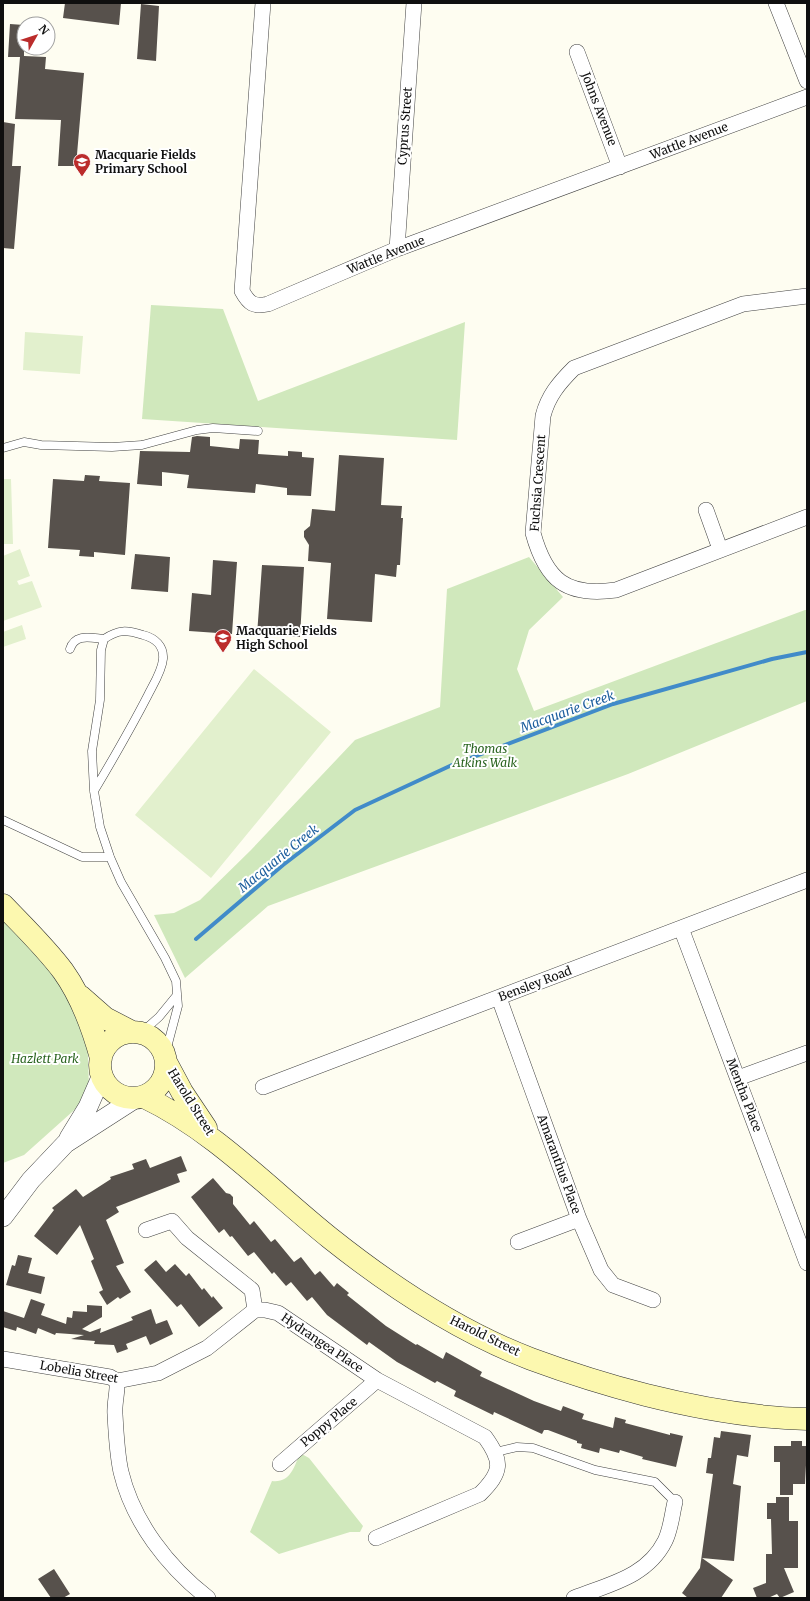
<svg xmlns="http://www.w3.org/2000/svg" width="810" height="1601" font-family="Merriweather,serif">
<rect width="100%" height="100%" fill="#fefdf1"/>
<path fill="#d0e8bc" d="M151,305L223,309L258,401L465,322L457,440L142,419Z
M529,557L563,597L529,630L517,669L534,711L805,610H807V701L628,774L268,906L185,978L154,915L174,913L200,900L251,850L355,740L440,707L447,589Z
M3,916L50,967L87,1031L89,1087L81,1104L24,1155L3,1163Z
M300,1453L309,1458L363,1526L360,1532H350L279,1554L250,1532L272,1481C290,1483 294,1468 300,1453Z"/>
<path fill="#e2f0cd" d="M25,332L83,336L80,374L23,370Z
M3,479H11L13,544H3Z
M20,549L30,576L17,581L19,585L32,581L42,607L3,621V556Z
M22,625L26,639L3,647V632Z
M254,669L331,732L211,878L135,815Z"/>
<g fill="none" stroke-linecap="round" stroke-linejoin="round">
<path stroke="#418bc9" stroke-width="4" d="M196,939L283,865L355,810L452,765L613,704L772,659L807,652"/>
</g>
<path fill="#57514c" d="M65,3H121L119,25L63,18Z
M141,4L159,6L156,61L137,59Z
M10,24L24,25V56L46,57L45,69L84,73L76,166H58L61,120L15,119L20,57H8Z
M3,122L15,124L12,166H21L14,249L3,248Z
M197,436L210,437V446L239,449L240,439L259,440L258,454L288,456V451L302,452V457L314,458L311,496L287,495V488L256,484L255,493L187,488L189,475L162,472V486L137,484L140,451L190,452L192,437Z
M339,455L384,458L381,505L402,506L401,518H403L400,565H397L396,577L375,574L372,622L327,619L331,563L308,561L309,545L304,537V531L310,526L312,509L335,511Z
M85,475L100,476L99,481L130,483L125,555L94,552V557L79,556L80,550L48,548L53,479L84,481Z
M135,554L170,557L168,592L131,589Z
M213,560L237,562L232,634L189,631L192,593L211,595Z
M262,565L304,567L300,637L257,635Z
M181,1156L187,1171L177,1174L180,1182L116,1207L119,1212L106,1220L124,1263L116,1266L131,1292L120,1299L118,1297L107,1305L99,1292L103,1290L91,1261L94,1259L80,1225L57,1255L34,1236L54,1210L52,1208L76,1189L83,1197L111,1179L110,1177L134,1169L132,1164L146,1159L150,1168Z
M213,1178L226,1193L230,1194L233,1197V1204L250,1225L254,1221L271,1242L275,1239L294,1262L301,1257L315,1275L320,1271L334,1287L337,1283L349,1293L347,1295L386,1326L416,1345L417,1344L443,1359L446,1352L482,1372L480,1376L534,1401L561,1411L563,1406L584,1414L582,1419L613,1428L615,1417L626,1420L625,1423L670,1435V1433L683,1436L676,1467L642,1459L643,1457L620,1450L619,1453L600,1448L599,1453L581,1448L582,1444L577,1443V1441L548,1430H544L542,1434L494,1412L493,1415L454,1396L456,1391L437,1381L435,1383L397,1362L369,1342L367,1345L327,1315L312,1297L307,1301L291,1282L286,1286L274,1272L272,1274L254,1252L248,1256L232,1236L230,1237L224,1229L219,1233L191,1197Z
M18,1255L32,1258L28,1273L45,1277L41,1294L6,1285L12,1265L15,1266Z
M156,1260L166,1272L175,1264L186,1276L189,1273L202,1290L204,1288L212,1298L213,1296L223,1308L199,1327L181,1304L177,1307L144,1270Z
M31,1299L45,1304L41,1315L66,1324L67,1317L72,1318L73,1311L87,1312V1305L102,1306V1317L82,1329L90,1332L101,1328L100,1333L133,1320L131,1317L151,1309L156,1324L167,1320L173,1334L150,1345L146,1336L126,1344L128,1349L117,1353L114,1345L94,1344L95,1341L71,1339L84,1335L56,1333L55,1335L38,1328L36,1334L17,1327L16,1331L3,1327V1311L24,1318Z
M721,1431L751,1435L748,1457L737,1455L733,1484L741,1486L734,1561L702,1558L733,1580L721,1598H688L682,1593L700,1568L713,1474L706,1473L708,1458H711L714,1437L720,1438Z
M791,1441H802V1446H807L805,1484H793V1495H780V1462H774V1446H791Z
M776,1497H789V1521H798V1568H784L794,1592L780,1598L777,1594L768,1598H757L753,1588L766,1583V1554H772L771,1519H767V1503H776Z
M54,1569L70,1594L63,1598H51L38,1579Z"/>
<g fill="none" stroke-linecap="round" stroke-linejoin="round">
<defs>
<path id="service" d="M3,448L24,442L41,445L112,447L142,445L197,430L213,428L258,431
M70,649C75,633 91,638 104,639
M94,791C113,759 131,728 148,695C153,685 162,671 163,659C164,646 155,638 143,635C127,630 119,629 104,639L101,650L100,700L92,751L94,791L100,827L110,857L121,882L165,958L176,981L178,1006L165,1055
M3,820L82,857H110
M141,1033L159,1017L177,995
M496,1452L517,1447L533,1448L595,1470L655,1482L675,1502"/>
<path id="minor" d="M263,3L242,291C249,304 254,307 268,304L397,249L807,97
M776,3L807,81
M577,52L620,167
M397,249L414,3
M807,296L743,304L574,368C559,383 548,396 543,416L533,533C546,580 566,597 616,590L807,517
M706,510L720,549
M681,928L807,1263
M499,998L579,1219L601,1270L613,1285L653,1300
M738,1078L807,1053
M263,1087L807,880
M146,1230L172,1221L187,1238L252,1290L255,1310
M518,1242L579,1219
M3,1359L110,1377L117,1381L158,1373L207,1348L255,1310H265L278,1313L377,1380L485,1437C503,1462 502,1472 480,1494L376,1538
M117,1381C118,1392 114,1403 115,1414C116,1433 117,1454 121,1472C133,1522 168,1567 208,1598
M280,1464L377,1380
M574,1598C609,1584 647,1577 665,1541C671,1529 672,1514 675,1502"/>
<path id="tertiary" d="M69,1138L88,1107L102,1075
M3,1217L31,1180L66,1143L136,1098"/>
<path id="secondary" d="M3,905C24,927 45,947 63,971C81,996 93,1029 101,1058
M80,996L105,1018L132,1032
M100 1065a33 33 0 1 1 66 0a33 33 0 1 1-66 0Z
M167,1064L182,1092L206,1128
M144,1097C215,1131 269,1189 330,1238C389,1285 460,1332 531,1359C569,1373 607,1385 646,1395C698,1408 753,1418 807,1419"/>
</defs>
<use href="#service" stroke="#424242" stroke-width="9"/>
<use href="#minor" stroke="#424242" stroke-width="16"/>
<use href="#tertiary" stroke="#424242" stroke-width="20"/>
<use href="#secondary" stroke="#313131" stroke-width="23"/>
<use href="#service" stroke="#fff" stroke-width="8"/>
<use href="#minor" stroke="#fff" stroke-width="15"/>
<use href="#tertiary" stroke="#fff" stroke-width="19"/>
<use href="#secondary" stroke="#fcf8af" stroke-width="22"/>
</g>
<defs>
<symbol id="school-pin" viewBox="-11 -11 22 30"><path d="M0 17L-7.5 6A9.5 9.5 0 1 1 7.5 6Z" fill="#bb2c2b" stroke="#fff"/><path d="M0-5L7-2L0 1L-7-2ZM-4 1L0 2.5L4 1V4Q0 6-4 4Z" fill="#fff"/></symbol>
</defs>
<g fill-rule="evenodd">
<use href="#school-pin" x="72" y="152" width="20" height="27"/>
<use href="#school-pin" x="213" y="628" width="20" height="27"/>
</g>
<g text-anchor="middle" stroke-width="4" stroke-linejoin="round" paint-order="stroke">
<g font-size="12" fill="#0f0f0f" stroke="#fff">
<text transform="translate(599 109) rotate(69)" y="4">Johns Avenue</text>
<text transform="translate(405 126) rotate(-86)" y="4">Cyprus Street</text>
<text transform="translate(689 141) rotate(-21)" y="4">Wattle Avenue</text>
<text transform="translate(386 255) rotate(-22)" y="4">Wattle Avenue</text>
<text transform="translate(538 483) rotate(-86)" y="4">Fuchsia Crescent</text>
<text transform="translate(535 984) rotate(-21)" y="4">Bensley Road</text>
<text transform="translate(744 1095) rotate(69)" y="4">Mentha Place</text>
<text transform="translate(191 1102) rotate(58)" y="4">Harold Street</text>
<text transform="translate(559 1164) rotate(70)" y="4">Amaranthus Place</text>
<text transform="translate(485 1336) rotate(26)" y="4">Harold Street</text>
<text transform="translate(322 1343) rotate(34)" y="4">Hydrangea Place</text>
<text transform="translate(79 1372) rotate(10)" y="4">Lobelia Street</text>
<text transform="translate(329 1422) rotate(-40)" y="4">Poppy Place</text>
</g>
<g font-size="12" font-weight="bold" fill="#0f0f0f" stroke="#fff" text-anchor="start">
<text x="95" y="159">Macquarie Fields<tspan x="95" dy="14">Primary School</tspan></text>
<text x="236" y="635">Macquarie Fields<tspan x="236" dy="14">High School</tspan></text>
</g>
<g font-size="12" font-style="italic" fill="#2b6521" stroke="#fff">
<text x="485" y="753">Thomas<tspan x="485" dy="14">Atkins Walk</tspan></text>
<text x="45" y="1063">Hazlett Park</text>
</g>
<g font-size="13" font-style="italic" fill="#1c5e9d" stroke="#fff">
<text transform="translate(567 711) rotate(-20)" y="5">Macquarie Creek</text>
<text transform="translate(278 858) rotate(-39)" y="5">Macquarie Creek</text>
</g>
</g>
<rect width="810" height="1601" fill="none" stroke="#0f0f0f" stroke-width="8"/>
<g transform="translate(36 36) rotate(51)"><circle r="19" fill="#ffffff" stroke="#9f9f9f"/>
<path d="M0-3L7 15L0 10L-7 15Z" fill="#bb2c2b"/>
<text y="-6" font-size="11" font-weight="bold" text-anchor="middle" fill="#0f0f0f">N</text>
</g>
</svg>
